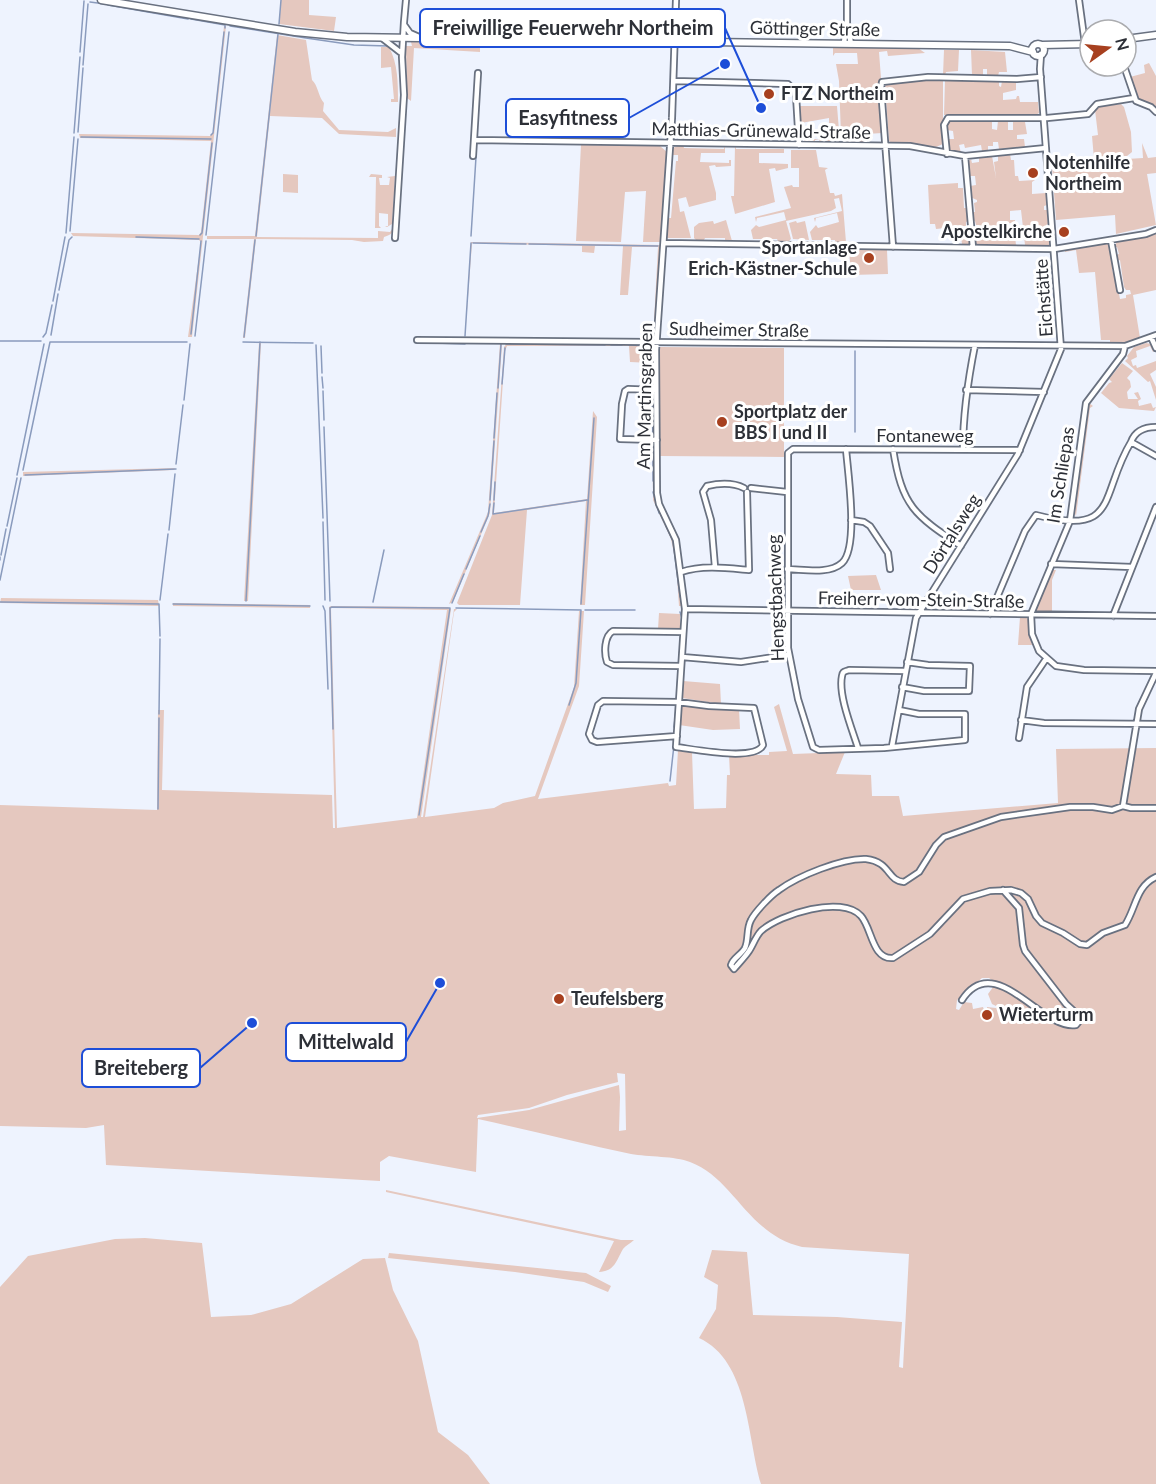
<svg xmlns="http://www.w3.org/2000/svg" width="1156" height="1484" font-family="Lato,sans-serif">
<rect width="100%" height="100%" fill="#eef3fe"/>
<path fill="#e5c8bf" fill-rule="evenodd" d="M281,0H309V15L336,17L334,31L279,24Z
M224,26H226L192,337H188L201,242L199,240L73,236L71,233L199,235L201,232L211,141L80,138L79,134L210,136L213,132Z
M277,35L306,40L312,80C318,85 318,96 324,103L323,111L339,130L388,132L396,128V137L339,134L322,118L270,116L257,237L378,238V231L390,232L393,228C393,234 390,235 384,237L383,241L364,242L352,240L256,239L245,338H243L254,239H207V236H255Z
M411,42L473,44L474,46H480V52L414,48L411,101L407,98L406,50V46H412Z
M381,47H389C398,64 398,83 398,102H391V99H394L391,67L381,68Z
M833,48H918L925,53L888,56L887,51L879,52L881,78L878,84L882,133L867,134L868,143H845L841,135L839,81L836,64H858L857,53H835L833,56Z
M944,50H959L958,71L946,72L945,75H943Z
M971,50L1005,52L1007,72H999L998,76H987V69H983V76L972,75Z
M1149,63L1156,76V108L1137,99L1130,77L1145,73L1144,65Z
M927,80H943V144L936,147L892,143L889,141L885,86L888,82Z
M945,80L999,81V86L1001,87L1002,81H1016V90L1003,93V100L1016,99L1017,96H1019L1020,102H1038L1039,113L1036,115L1024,116L944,115Z
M1121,104L1124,107L1131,132L1132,152L1127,156L1094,159L1092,136L1098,135L1095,110L1098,107Z
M800,106H837L840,143H820L819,139L815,140V143H807L802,138L801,129H804L805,139H829L831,137V128L833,125L832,123H829V118L801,123Z
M950,121H992V129L997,130L998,121L1008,122V130H1013V122H1025L1027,134L1017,135V139H1024L1025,147L999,149L998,142H993V146H988V150L982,151L981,145L965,148L964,144L959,145L961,153L953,152L949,149L948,139H954L953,131L947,130V123Z
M1142,143L1148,158L1156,157V173L1147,174L1156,225L1116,234L1115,215L1056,220L1052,166L1094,163V161L1143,158Z
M581,145L660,146L667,152L662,242H643L646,191L625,192L621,242L576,241Z
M680,145H683L684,148L724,149L725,146V153H701L700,162L729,163V160H731V166L716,167L715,165L709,166L716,193V200L689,207L686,197L678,199L680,212L684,211L691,238H666L668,218H671L676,161H678V155H671L673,148Z
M735,145L736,149H784V153H759V163L788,164V168L776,171L775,168L769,169L775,202L735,214L731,196H734Z
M791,150H816L819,167L828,168L825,170L830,193H834L835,196L842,194L846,242H835V240H812L810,232L816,225L818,228L839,222L837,213L816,218L815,222L814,218L842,211L839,198L834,199L836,208L831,211L786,221L791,239L789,241H778L777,239H753L751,230L756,225L759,227L786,220L784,212L757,218L756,222L755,217L791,208L784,187L792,185L793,187H799V168H791Z
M1010,154L1011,160H1014L1015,176H1018L1019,181L1035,180L1032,182V194L1046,193L1047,205L1044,206V210H1047L1048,224L1046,225V232H1049V245H1025L1021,210L1010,211V220H1015V222L1006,224L1007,236H1015L1016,245L977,244L975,243L973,231L979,230V225H976L975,221H972V212H975L974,203L977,202V200L970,197V186L976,185L975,176H969L968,161L974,158L971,159L972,163L979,162V158H976L992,156L996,178L994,162L998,161V156Z
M283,174L298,175V193L283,192Z
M371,174L382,175V178H379L380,185H389L390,178L387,177L395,176L392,224L387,227L385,226H388V214L379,213V226L381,228H375L376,177H369Z
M958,183V188H963L964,208H967L969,221L966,222V230H969L970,242L969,244H962L961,237L966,236L965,226L936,229L935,224H930L928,185Z
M726,220L732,241H725V238H705L704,240H696L694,238V227L699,223L713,221L714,224Z
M796,221L797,223L805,221L809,240L793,239L789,223Z
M1156,232V290L1133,295L1140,338L1128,342L1110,343V340H1101L1095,272L1079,273L1076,250L1065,252V249L1107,242L1110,246L1114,269H1112L1113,273H1115L1120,299L1126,298V295L1131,294L1130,290H1126L1124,287L1120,260L1116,261L1115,255L1119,254L1117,247H1114L1118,240Z
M471,242L662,245L656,337L653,340L658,247H632L628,295H620L623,246H595L594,253L582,252V246L472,243L465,338Z
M849,249L887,250L888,274L851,275Z
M508,342L653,344L655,346L653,347L654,497L657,506L673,540L683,602L681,606H679L676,564L671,539L653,500L652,363L630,362L629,346H507L505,351L494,513L587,499L593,411L597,417L585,605H580L586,501L527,510L520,605H459L457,603L492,515L504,347Z
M259,343H261L248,601H244Z
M500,343L502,345L490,513L453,602L449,604L488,512Z
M1146,343L1151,344L1154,351L1153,352L1150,346L1136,351L1137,357L1131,360L1133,366L1136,365L1137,368L1156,361V370L1150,374L1156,387V400L1150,381L1148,382L1125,361L1128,358L1127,356L1134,347Z
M660,347L784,348V457L660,456Z
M1122,363L1133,371L1127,378L1130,381L1131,387L1127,392L1128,399H1138L1134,393L1138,392L1141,399L1138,401L1139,406L1151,403L1153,408L1156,407L1154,411L1119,408L1101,393L1109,383L1112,382L1109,379Z
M1089,403L1093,406L1090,408L1076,516L1073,509Z
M175,468L174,470L23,476V472Z
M1053,570H1056L1052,580V612H1035L1050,572Z
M876,575L881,590H851L848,576Z
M1,598L158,600L159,606L0,603Z
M173,603L310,605V608L173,606Z
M331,606L448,607L451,609L421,817H423L454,609H457L454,612L425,817L494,808L503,803L535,796L574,687L579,611H584L579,686L538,799L668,783L669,786L676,785L678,750L692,752L694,809L726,808L727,775H730L729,755H769V752L787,751L774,707L779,704L793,754L845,752L836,774L871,775L872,796H899L903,816L1058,803L1056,749L1156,748V1484H761C747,1437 749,1361 699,1338L716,1309L718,1285L704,1277L712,1250L747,1252L753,1315L837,1317L902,1322L899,1367L903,1368L909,1254L802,1247C748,1235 734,1178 690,1162C675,1156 648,1157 631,1154C579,1143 529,1130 478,1119L476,1172L389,1156L380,1162V1181L106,1165L104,1125L86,1128L0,1126V805L157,810L158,710H164L162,790L332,795L333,828H335L329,607ZM331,608L447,610L417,818L337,828ZM982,978H989L996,983L988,994L992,1004L996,1006V1008L987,1007V1010H984L983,1007L973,1009L972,1003L964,1002L959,1010L956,1009L957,1000ZM617,1073L625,1074L626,1130L619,1131L620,1097L619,1085L529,1110L477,1118L478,1115L529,1108L567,1095L618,1082Z
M659,613L680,614V629H658Z
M1020,617H1026L1028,620L1032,645H1018Z
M683,681L720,684L721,704L682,698Z
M682,704L713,709H739L740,729L713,730L679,725Z
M386,1190L621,1240H634C630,1244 626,1245 623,1249C616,1261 615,1271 599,1272L614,1241L386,1192Z
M145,1238L202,1243L211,1317L251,1315L291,1304L363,1259L385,1258L393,1290L418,1341L438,1432L468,1455L490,1484H0V1287L28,1256L115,1239Z
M389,1253L586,1273L611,1286L608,1292L584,1282L515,1272L388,1258Z"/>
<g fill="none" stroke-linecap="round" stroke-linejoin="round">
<path stroke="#8a9bbd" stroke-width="1.5" d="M90,2L105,4
M108,5L188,19
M191,19L225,25V28
M279,24L281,0
M230,26L306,38L354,45L388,46
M80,52L84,1
M83,65L88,4
M78,132L83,68
M74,133L80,57
M211,135L213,133L224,32
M81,137L211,139
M70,231L78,139
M66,233L74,137
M200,235L202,233L212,143
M206,235L229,32
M256,236L278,34
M471,236L476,157
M136,237L199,239
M473,243L526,244
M529,244L658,246
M59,290L69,240L72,237
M53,301L65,237
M191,334L201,241
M51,335L58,294
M195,336L206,241
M465,336L471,243
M43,337L46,333L52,305
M244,337L255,240
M0,341H41
M243,342L313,343
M435,343L465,344
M506,344L605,345
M316,345L323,518
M611,345H622
M629,345L651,346
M321,346L322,373
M855,351V432
M322,377L323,388
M502,384L505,348
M652,386V348
M498,388L501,344
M323,391L324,420
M184,400L190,344
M652,403V394
M652,406L653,436
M324,427L330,601
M494,438L497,393
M176,464L183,405
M23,470L50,342H187
M17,475L44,344
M25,475L176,469
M653,481V446
M653,492L659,513
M490,500L494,441
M494,500L495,482
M494,503L493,514L587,500
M323,522L325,600
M7,526L17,478
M666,526L673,541L680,597
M169,530L175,474
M481,532L488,516L490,504
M1,555L6,529
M0,560V557
M466,569L480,536
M0,580L21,478
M160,600L168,534
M246,601L260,342
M0,602L159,604L160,636
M373,602L384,550
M452,603L464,574
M173,604L310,606
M581,604L594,418
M323,606L325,611L328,689
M456,608L581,610L576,683L569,705
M585,610H635
M680,612L682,618
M679,656L681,641
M677,693L678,674
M159,714L160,639
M674,727L676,710
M333,729L330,608L332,607L450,608L419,815
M670,781L674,745
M158,809L159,718"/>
<defs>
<path id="street" d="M676,0L672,118L656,350L657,493L659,504L676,540L685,609L676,747C693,749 755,762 763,745L754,708L709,706L678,702L603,701L598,705L589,734L592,740L597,742L677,736
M847,0V23L851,44
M1079,0L1085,44
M404,22L406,0
M405,26L410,33L419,37
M382,38L400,52
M844,43L846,26
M1124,66L1136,101L1151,107L1156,112
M674,81L788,84L794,90L796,95L799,145
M474,140L910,146L965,156L1046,148
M947,154L944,125L948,118H1047L1088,114L1097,104L1134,98
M473,156L478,73
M965,156L973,248
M395,238L404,95L402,57L404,22
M1111,240L1120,290
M664,243L1054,249L1146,234L1156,230
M893,247L881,88L882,82L928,77L1017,79L1041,77
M1151,337L1156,348
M417,340L1125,346L1156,335
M1125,346L1123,354L1086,403L1070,521L1031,614L1032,634L1039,651L1056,666L1084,670L1156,671
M656,390L628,389L625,391L622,404L620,439L657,440
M966,390L1044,392
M1131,442C1135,431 1145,427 1156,427
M893,449C902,506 914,515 961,546
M963,449C963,413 968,380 975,345
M751,488L787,492
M851,520L864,522L870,526L888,553L890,569
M1051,564L1132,567
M715,567L711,520L703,492L707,486C720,483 732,482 744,488
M787,569C802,569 829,575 842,563C859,547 848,474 846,449
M681,572C703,565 726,568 749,570L747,492
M685,609L1156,616
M990,614L1025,531L1036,515C1120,537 1099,495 1131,442L1156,456
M1113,616L1156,507
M682,657L741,662L788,655
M681,666L613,665L607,662C604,653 604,636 613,631L683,632
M902,687L924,691H969L970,666L928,665L907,662
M899,710L919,714H965V740L884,748L819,750L813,747L798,699L788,648V453L793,449L1020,450
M1021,720L1044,723L1156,724
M1019,738L1027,687L1046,659
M892,746L916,618L1018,454L1061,349L1040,69L1041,54
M858,748C852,729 838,695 842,676C843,671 844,672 849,670L905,671
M1123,806L1139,709L1156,673
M1156,808H1131L1123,806L1112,810L1093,807H1070L1001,817L944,837L936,845L919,872L904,882C887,881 891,862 866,859C842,858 798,876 779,890C771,895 755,912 751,920C746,929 749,939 745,948C741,955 733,958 731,965L734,969C739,963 745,957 749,951C753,945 756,936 761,931C780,914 842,895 861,916C872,928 872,960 893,958L930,934L963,899L990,891L1011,890L1021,893L1028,899L1036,916L1042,923L1063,933L1080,944L1087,945L1103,933L1125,925C1136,908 1136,886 1156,877
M962,1000C995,949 1042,1031 1076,1025L1080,1020L1078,1015L1066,1004L1025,951L1023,945L1019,908L1003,890"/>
<path id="secondary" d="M101,0L295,32L347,37L1010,46L1033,52
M1126,39L1156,35
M1032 50a6 6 0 1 1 12 0a6 6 0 1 1-12 0Z
M1042,45L1090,44"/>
</defs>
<use href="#street" stroke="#697180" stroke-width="8"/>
<use href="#secondary" stroke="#697180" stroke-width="9"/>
<use href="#street" stroke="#fff" stroke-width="4.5"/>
<use href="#secondary" stroke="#fff" stroke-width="6"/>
</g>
<g fill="#a7401f" stroke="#fff" stroke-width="2">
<circle cx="769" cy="94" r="6"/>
<circle cx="1033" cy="173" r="6"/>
<circle cx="1064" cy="232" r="6"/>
<circle cx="869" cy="258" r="6"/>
<circle cx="722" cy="422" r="6"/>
<circle cx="559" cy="999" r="6"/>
<circle cx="987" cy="1015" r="6"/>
</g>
<g text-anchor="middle" stroke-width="6" stroke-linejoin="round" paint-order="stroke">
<g font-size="18" fill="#2d3037" stroke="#fff">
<text transform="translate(815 29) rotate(1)" y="6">Göttinger Straße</text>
<text transform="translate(761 131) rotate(1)" y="6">Matthias-Grünewald-Straße</text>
<text transform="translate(1044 298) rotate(-94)" y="6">Eichstätte</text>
<text transform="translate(739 330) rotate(1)" y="6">Sudheimer Straße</text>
<text transform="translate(645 396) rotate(-89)" y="6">Am Martinsgraben</text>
<text x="925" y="442">Fontaneweg</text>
<text transform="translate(1061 475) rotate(-81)" y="6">Im Schliepas</text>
<text transform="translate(952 534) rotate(-58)" y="6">Dörtalsweg</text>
<text transform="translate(776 598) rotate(-92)" y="6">Hengstbachweg</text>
<text transform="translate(921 600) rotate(1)" y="6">Freiherr-vom-Stein-Straße</text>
</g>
<g font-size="18" font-weight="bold" fill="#2d3037" stroke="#fff" text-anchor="start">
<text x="781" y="100">FTZ Northeim</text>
<text x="1045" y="169">Notenhilfe<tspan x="1045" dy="21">Northeim</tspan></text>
<text x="1052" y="238" text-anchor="end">Apostelkirche</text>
<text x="857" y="254" text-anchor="end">Sportanlage<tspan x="857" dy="21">Erich-Kästner-Schule</tspan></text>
<text x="734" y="418">Sportplatz der<tspan x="734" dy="21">BBS I und II</tspan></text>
<text x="571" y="1005">Teufelsberg</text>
<text x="999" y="1021">Wieterturm</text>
</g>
</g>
<path fill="none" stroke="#1d4ed8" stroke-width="2" d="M761 108L725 28M725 64L629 118M440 983L406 1042M252 1023L200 1068"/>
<g fill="#1d4ed8" stroke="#fff" stroke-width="2">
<circle cx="761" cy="108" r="6"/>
<circle cx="725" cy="64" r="6"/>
<circle cx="440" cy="983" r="6"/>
<circle cx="252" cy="1023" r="6"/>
</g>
<g fill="#fff" stroke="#1d4ed8" stroke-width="2">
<rect x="420" y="9" width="305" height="38" rx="6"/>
<rect x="506" y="99" width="123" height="38" rx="6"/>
<rect x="286" y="1023" width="120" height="38" rx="6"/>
<rect x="82" y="1049" width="118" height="38" rx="6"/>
</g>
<g font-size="20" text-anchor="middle" font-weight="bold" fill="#2d3037">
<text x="573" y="35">Freiwillige Feuerwehr Northeim</text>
<text x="568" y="125">Easyfitness</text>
<text x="346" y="1049">Mittelwald</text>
<text x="141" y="1075">Breiteberg</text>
</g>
<g transform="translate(1108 48) rotate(75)"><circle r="28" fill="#ffffff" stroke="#abacaf" stroke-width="1.5"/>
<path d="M0-4.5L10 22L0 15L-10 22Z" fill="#a7401f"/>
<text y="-9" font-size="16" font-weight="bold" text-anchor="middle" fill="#2d3037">N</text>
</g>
</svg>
